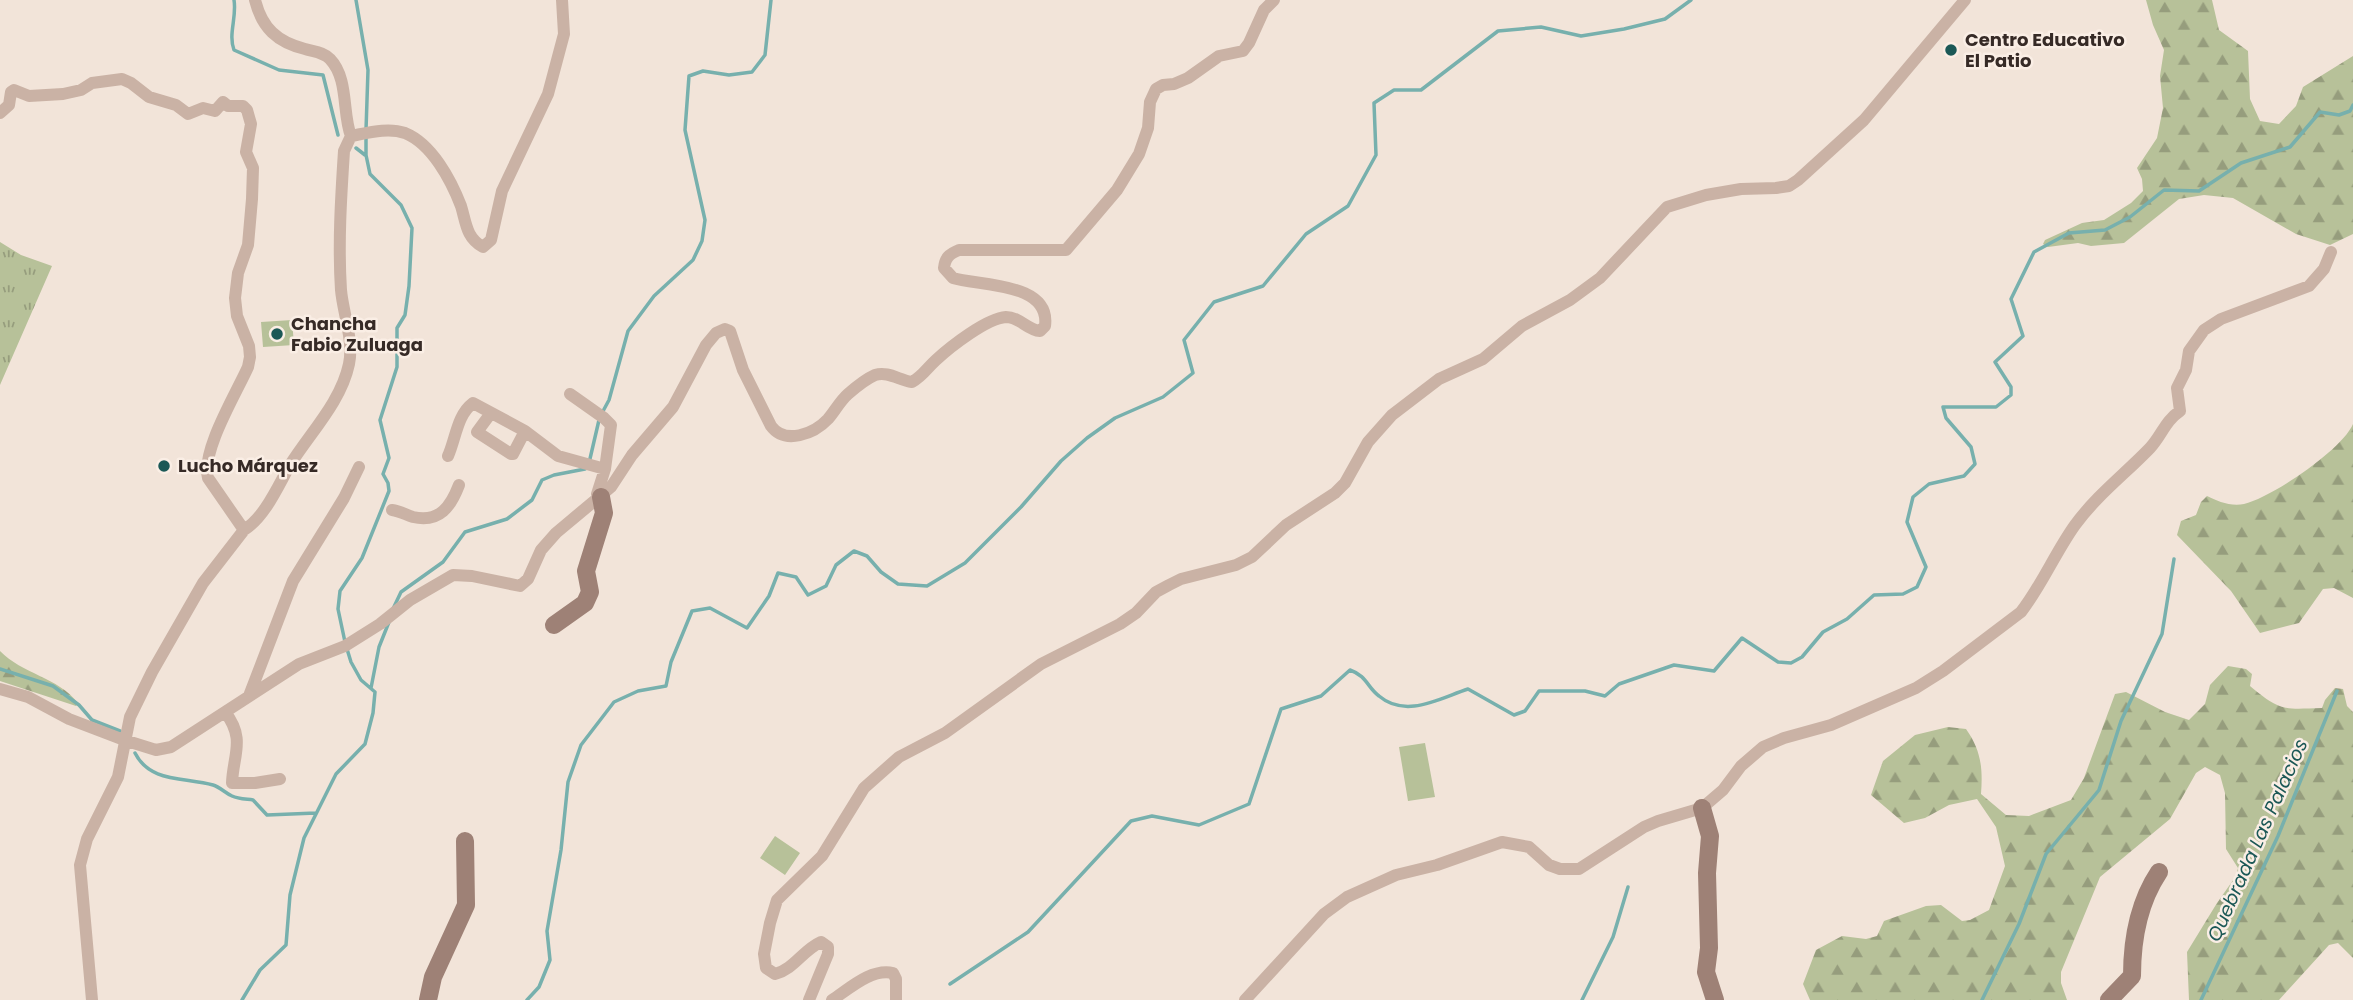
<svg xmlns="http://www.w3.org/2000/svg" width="2353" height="1000" font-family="Poppins,sans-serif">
<defs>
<pattern id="grass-tufts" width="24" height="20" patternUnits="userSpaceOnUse" patternTransform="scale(1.75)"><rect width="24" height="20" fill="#b7c199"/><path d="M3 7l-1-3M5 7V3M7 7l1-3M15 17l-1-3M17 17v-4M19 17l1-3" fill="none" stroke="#969d7d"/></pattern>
<pattern id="forest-firs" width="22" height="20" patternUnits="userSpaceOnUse" patternTransform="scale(1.75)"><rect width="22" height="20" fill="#b7c199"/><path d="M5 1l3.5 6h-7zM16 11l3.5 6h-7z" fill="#969d7d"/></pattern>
</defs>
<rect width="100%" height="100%" fill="#f2e4d9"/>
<path fill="url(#grass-tufts)" d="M0,242L21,255L52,266L0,385Z"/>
<path fill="url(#forest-firs)" d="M2146,0H2212L2219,30L2248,51L2250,99L2260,121L2279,124L2296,106L2303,87L2353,56V234L2330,245L2296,234L2233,198L2204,195L2179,199L2124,243L2091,246L2078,243L2048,247L2043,244L2045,240L2082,223L2104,220L2131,203L2143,191L2142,179L2137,168L2157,138L2163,108L2160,76L2164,50L2153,25Z
M2353,424V598L2334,588L2323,589L2299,623L2260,633L2231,591L2177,535L2181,521L2196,515L2201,502L2207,496C2217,501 2231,507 2244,504C2272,497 2342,450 2353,424Z
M0,651C22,674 58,677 78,703L76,706L0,681Z
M2228,666L2246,669L2252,674L2250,686C2281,712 2284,709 2322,708L2325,700L2335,688L2343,689L2347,706L2353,712V958L2338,943L2329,945L2279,1000H2189L2187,952L2217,903L2236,876L2238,868L2226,849L2225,793L2220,775L2205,767L2196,773L2170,819L2100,877L2061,972V983L2067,1000H1810L1803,984L1816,950L1842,936L1866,939L1877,936L1884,921L1926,906L1941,905L1962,921L1970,920L1989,910L2005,866L1996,827L1977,799L1949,805L1925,818L1904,823L1871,795L1883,761L1915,735L1948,727L1966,729C1981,750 1983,768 1981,794L2006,815L2029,816L2071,800L2084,778L2115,694L2126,692L2165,712L2189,720L2205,704L2210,685Z"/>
<path fill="#b7c199" d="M292,320L294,345L263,347L261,322Z
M1425,743L1435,797L1408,801L1399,747Z
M775,836L800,853L785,875L760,858Z"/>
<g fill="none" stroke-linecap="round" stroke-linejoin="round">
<path stroke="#77b0ad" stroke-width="3.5" d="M234,0C237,17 228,34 234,50L279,70L323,75L338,135
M356,0L368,70L366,130
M356,148L365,155
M602,413L609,400L628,331L654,296L693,260L702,241L705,220L685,130L689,76L703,71L729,75L752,72L765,55L771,0
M589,463L599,420
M392,611L401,592L443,562L465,532L507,519L532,500L542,480L554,475L585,469
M345,642L338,609L340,591L362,558L389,491L388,483L383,474L389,458L380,420L397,367V328L405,315L409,286L412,228L401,205L370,174L366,155V138
M0,669L53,686L79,705L92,720L120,731
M371,688L379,647L389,622
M135,753C150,783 185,777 213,785C220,787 225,793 232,796C238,799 246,799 253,800L267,815L316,813
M950,984L1028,932L1131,821L1152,816L1199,825L1249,804L1281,709L1321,696L1350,670C1367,676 1367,687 1379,696C1406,719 1440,698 1468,689L1514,715L1525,711L1539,691H1585L1605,696L1619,684L1674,665L1714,671L1742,638L1778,662L1791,663L1802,657L1823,632L1847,619L1874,595L1903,594L1917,587L1926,567L1907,522L1913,497L1929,484L1964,476L1975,464L1971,447L1946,418L1943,407H1996L2011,395V387L1995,362L2023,336L2011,299L2034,252L2069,233L2105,230L2130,217L2164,190L2199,191L2241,163L2290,147L2320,112L2339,115L2350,111L2353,105
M242,1000L260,970L286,945L290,895L304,838L336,774L365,744L373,713L375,692L361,680L351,662L347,649
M527,1000L539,987L550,960L547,931L561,850L568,782L581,745L614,702L638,691L666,686L671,662L692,611L710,608L747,628L769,596L778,573L796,577L808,595L826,586L836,565L854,551L867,556L881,572L898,584L927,586L965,563L1021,507L1061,461L1087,438L1115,418L1163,397L1193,373L1184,340L1214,302L1263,286L1306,234L1348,206L1376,155L1374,103L1394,90H1421L1498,31L1541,27L1581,36L1624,29L1665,19L1691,0
M1582,1000L1613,937L1628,887
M1982,1000L2019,924L2046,854L2099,790L2121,721L2162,634L2174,559
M2201,1000L2278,836L2337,691"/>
<path stroke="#cab2a5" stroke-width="12" d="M0,113L9,105L11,92L14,90L29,96L63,94L81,90L92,83L122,79L131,83L149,97L176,105L188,114L203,108L215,111L223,102L228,106H243L247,110L251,124L246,152L253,168L252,199L248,245L238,273L235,298L237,316L249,346L250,357L248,367C236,394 201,451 208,478L244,530
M351,136C367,133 388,127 405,133C432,144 451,180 461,206C466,222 466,238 483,247L491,240L502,191L548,94L564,34L562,0
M570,394L604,418L611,425L605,469L597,494L601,497
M491,413L477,432L511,454H513L525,431
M448,456C456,438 457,415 473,403L525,431L558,456L605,469
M392,510C400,511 406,515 413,517C440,523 451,506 459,485
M0,689L28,697L69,719L124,740L156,750L171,747L299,664L345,646L380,624L410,600L453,575L472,576L520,586L528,579L541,550L556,533L611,487L632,455L673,407L706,345L716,333L725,329L730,331L743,370L771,426C785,445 814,434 828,419C835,411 840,401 848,394C856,387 866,379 875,375C888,371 899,380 912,382C923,376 927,368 936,360C950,347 987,318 1006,317C1020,317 1027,330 1040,331L1045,326C1051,282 979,286 953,278L944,268C945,258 949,254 959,250H1066L1117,190L1139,154L1148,128L1150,102L1156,89L1163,85L1174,84L1188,78L1219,56L1243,51L1249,43L1264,10L1274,0
M249,696L293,581L344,498L359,467
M225,712C246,739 233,755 232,783H255L280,779
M92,1000L80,865L87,839L118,777L130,717L152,672L203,583L244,530C265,517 278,486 290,465C310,433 341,402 349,364C354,341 343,313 341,290C338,244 341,197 344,151L351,136C342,113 349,79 330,59C323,52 315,52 305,49C277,42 262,28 255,0
M809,1000L828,954V947L821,942C803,950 794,969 775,974L766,968L764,954L770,923L777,900L822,856L864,788L899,757L945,733L1041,664L1120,624L1136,613L1156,592L1169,585L1181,579L1236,565L1252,557L1286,525L1335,493L1345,483L1368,442L1392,415L1439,379L1483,359L1522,326L1570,300L1600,278L1667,207L1706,195L1741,189L1776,188L1789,186L1798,180L1864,120L1965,0
M832,1000C849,989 871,968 893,973L896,979V1000
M1245,1000L1324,914L1347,897L1396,875L1437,865L1502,842L1529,847L1549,865L1560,869H1579L1644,827L1658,821L1702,808L1723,790L1741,766L1763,747L1784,738L1831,725L1916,688L1943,671L2021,612C2042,585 2055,553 2075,525C2097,495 2125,474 2150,448C2162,435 2165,421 2180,411L2177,388L2186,370L2189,351L2204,330L2221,319L2309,286L2324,269L2331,252"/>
<path stroke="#9e8176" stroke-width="18" d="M554,625L585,603L590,592L586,571L604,513L601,497
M1702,808L1710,836L1707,873L1709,948L1706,972L1715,1000
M428,1000L433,977L466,905L465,841
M2109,1000L2132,976C2132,941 2139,902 2159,872"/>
</g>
<g fill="#1b5856" stroke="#faeee5" stroke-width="2.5">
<circle cx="1951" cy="50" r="7"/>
<circle cx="277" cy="334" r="7"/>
<circle cx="164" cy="466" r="7"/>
</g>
<g text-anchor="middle" stroke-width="5" stroke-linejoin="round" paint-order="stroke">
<g font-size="18" font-weight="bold" fill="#362a26" stroke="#faeee5" text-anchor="start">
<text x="1965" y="46">Centro Educativo<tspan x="1965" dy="21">El Patio</tspan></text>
<text x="291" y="330">Chancha<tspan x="291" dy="21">Fabio Zuluaga</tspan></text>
<text x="178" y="472">Lucho Márquez</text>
</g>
<g font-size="19" font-style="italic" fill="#1b5856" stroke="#faeee5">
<text transform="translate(2257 840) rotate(-66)" y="7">Quebrada Las Palacios</text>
</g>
</g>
</svg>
